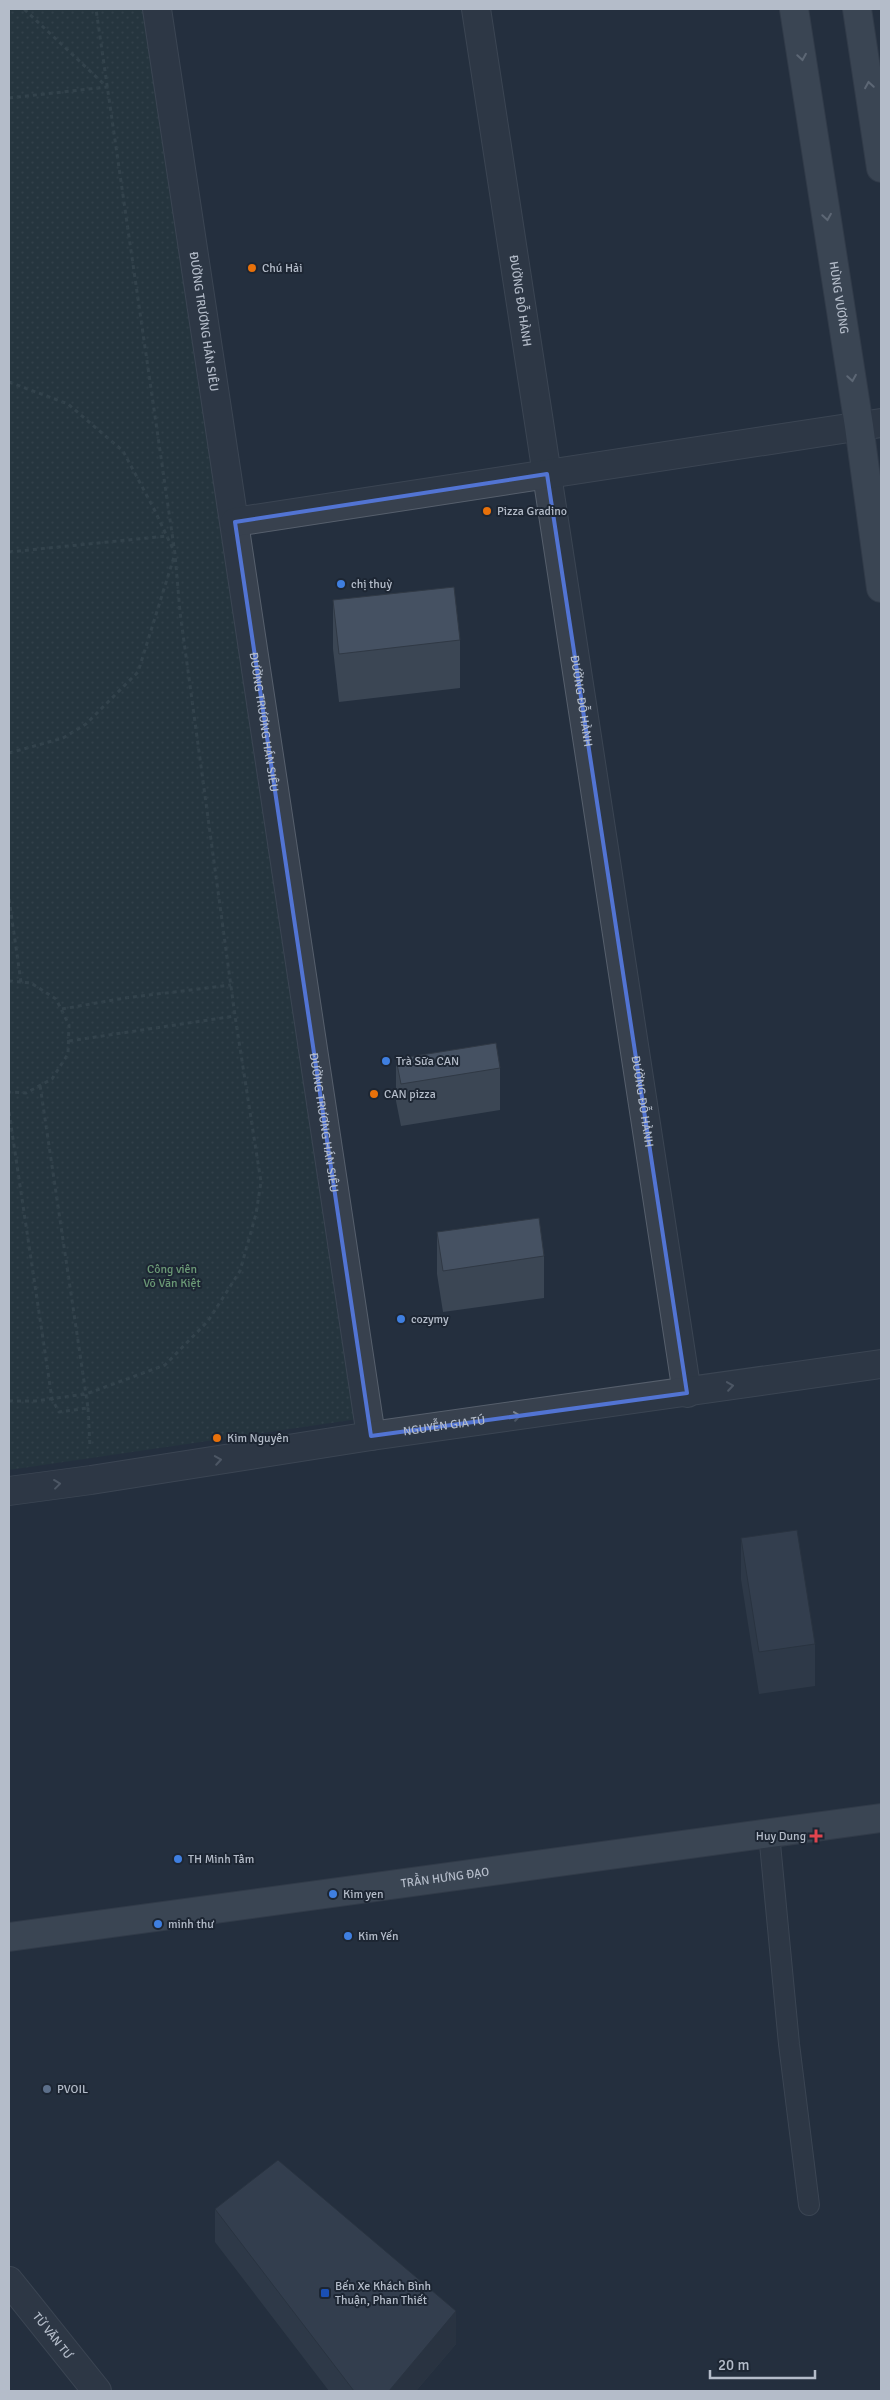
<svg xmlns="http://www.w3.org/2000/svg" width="890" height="2400" font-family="Signika,sans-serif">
<defs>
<pattern id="park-dots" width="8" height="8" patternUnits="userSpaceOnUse" patternTransform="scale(1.25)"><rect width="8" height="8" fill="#263c3f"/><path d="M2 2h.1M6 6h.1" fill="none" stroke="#435659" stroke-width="1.8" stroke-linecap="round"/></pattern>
</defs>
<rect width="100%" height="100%" fill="#242f3e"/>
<path fill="url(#park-dots)" d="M9,9H146L358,1419L9,1470Z"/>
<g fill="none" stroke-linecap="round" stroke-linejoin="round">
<defs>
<path id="service" d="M769,1833L789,2044L809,2205"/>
<g id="minor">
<path id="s1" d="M157,9L371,1436"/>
<path id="s2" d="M476,9L687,1393"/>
<path d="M235,522L881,423"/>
<path id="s3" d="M9,2281L97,2391"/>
</g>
<g id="tertiary">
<path id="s4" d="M9,1491L91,1480L371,1436L881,1364"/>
</g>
<g id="primary">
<path id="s5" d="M794,9L859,426L881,588"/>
<path d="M857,9L881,168"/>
<path id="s6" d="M9,1937L881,1818"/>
</g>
</defs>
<use href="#service" stroke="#565f6c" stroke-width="22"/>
<use href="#minor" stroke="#565f6c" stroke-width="30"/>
<use href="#tertiary" stroke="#565f6c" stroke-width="30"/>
<use href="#primary" stroke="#414a57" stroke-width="30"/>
<path stroke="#44595c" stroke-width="3" stroke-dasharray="4 4" stroke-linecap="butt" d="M9,98L107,87L24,9
M9,382L68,404L123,451L154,509L173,549
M9,552L167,536
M9,753L63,738L86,724L138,672L174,557
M9,899L21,982
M9,981L31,983L56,999L69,1025L68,1054L52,1079L26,1093L9,1092
M62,1009L125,998L231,985
M69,1041L235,1016
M9,1112L52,1399L59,1412L88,1408L40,1085
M9,1401H35L86,1394L165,1365L208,1321L240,1271L256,1214L261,1182L235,1016L180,612L175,554L96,9
M88,1408L90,1447"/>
<use href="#service" stroke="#38414e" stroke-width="20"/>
<use href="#minor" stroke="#38414e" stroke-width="28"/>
<use href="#tertiary" stroke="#38414e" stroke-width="28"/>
<use href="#primary" stroke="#56606e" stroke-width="28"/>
</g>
<path fill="#3b4654" d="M333,600L460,640V688L339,702L333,649Z
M396,1059L500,1068V1110L401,1126L396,1101Z
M437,1232L544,1256V1298L443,1312L437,1274Z
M741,1538L815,1644V1686L759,1694L741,1579Z
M215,2209L456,2344L416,2391H329L215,2242Z"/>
<path fill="#303945" d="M456,2311V2344L416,2391H389Z"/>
<path fill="#455162" stroke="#303945" d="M454,587L460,640L339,654L333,600Z
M496,1043L500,1068L401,1084L396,1059Z
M539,1218L544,1256L443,1271L437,1232Z
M797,1530L815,1644L759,1652L741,1538Z
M278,2160L456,2311L389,2391H354L215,2209Z"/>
<defs><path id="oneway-chevron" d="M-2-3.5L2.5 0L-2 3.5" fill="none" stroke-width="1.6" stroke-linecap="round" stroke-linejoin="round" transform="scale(1.25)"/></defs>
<g stroke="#a1aab7">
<use href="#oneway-chevron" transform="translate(802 57) rotate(81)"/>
<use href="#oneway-chevron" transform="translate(869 85) rotate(-99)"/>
<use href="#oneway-chevron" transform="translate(827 217) rotate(81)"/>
<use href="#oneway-chevron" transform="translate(852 378) rotate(81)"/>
</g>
<g stroke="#7c8592">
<use href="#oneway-chevron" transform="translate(730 1386) rotate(-8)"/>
<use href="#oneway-chevron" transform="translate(517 1416) rotate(-8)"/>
<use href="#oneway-chevron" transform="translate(218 1460) rotate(-9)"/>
<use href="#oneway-chevron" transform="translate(57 1484) rotate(-7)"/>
</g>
<path d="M0 0H890V2400H0ZM547,474L687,1393L371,1436L235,522Z" fill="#242f3e" fill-opacity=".55" fill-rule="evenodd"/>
<path fill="none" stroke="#5274d3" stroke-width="4" stroke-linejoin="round" d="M547,474L687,1393L371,1436L235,522Z"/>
<g fill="#e8710a" stroke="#1d2633" stroke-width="2">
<circle cx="252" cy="268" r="5"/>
<circle cx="487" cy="511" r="5"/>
<circle cx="374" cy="1094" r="5"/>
<circle cx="217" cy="1438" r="5"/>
</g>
<g fill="#3f7fe0" stroke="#1d2633" stroke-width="2">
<circle cx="341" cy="584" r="5"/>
<circle cx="386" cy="1061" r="5"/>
<circle cx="401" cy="1319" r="5"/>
<circle cx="178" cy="1859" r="5"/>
<circle cx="333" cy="1894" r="5"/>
<circle cx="158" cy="1924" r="5"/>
<circle cx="348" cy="1936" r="5"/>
</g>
<path fill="#e0444e" stroke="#1d2633" stroke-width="2" d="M813.5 1828.5h5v5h5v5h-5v5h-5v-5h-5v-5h5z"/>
<circle fill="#5c6f8a" stroke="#1d2633" stroke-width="2" cx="47" cy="2089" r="5"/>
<rect fill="#1a4fb4" stroke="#1d2633" stroke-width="2" x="320" y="2288" width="10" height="10" rx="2.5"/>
<g text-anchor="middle" stroke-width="4" stroke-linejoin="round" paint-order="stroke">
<g font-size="12" fill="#b4bcc9" stroke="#1d2633" text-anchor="start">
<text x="262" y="272">Chú Hải</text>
<text x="497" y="515">Pizza Gradino</text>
<text x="351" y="588">chị thuỳ</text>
<text x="396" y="1065">Trà Sữa CAN</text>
<text x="384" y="1098">CAN pizza</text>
<text x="411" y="1323">cozymy</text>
<text x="227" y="1442">Kim Nguyên</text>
<text x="806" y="1840" text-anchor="end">Huy Dung</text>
<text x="188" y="1863">TH Minh Tâm</text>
<text x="343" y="1898">Kim yen</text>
<text x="168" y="1928">minh thư</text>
<text x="358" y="1940">Kim Yến</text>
<text x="57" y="2093">PVOIL</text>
<text x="335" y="2290">Bến Xe Khách Bình<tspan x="335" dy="14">Thuận, Phan Thiết</tspan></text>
</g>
<g font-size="12" fill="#b4bcc9" stroke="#1d2633">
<text dy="4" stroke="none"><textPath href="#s5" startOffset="292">HÙNG VƯƠNG</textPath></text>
<text dy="4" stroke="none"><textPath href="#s2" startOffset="295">ĐƯỜNG ĐỖ HÀNH</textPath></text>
<text dy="4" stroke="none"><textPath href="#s1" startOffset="316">ĐƯỜNG TRƯƠNG HÁN SIÊU</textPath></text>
<text dy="4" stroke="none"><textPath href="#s2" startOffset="700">ĐƯỜNG ĐỖ HÀNH</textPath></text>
<text dy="4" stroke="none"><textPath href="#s1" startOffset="721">ĐƯỜNG TRƯƠNG HÁN SIÊU</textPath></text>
<text dy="4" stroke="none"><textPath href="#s2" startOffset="1105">ĐƯỜNG ĐỖ HÀNH</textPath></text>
<text dy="4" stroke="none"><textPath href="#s1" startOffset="1126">ĐƯỜNG TRƯƠNG HÁN SIÊU</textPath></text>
<text dy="4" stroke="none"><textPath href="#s4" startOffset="440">NGUYỄN GIA TÚ</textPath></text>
<text dy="4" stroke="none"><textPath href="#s6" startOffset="440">TRẦN HƯNG ĐẠO</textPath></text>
<text dy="4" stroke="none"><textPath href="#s3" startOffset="70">TỪ VĂN TƯ</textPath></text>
</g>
<g font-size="12" fill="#6b9a76" stroke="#1d2633">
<text x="172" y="1273">Công viên<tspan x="172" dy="14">Võ Văn Kiệt</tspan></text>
</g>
</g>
<rect width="890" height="2400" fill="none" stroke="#b4bcc9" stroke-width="20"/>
<path d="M710 2370v8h105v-8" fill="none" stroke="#b4bcc9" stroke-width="2.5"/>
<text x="718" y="2370" font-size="15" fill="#b4bcc9" stroke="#1d2633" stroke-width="4" paint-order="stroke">20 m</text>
</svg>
